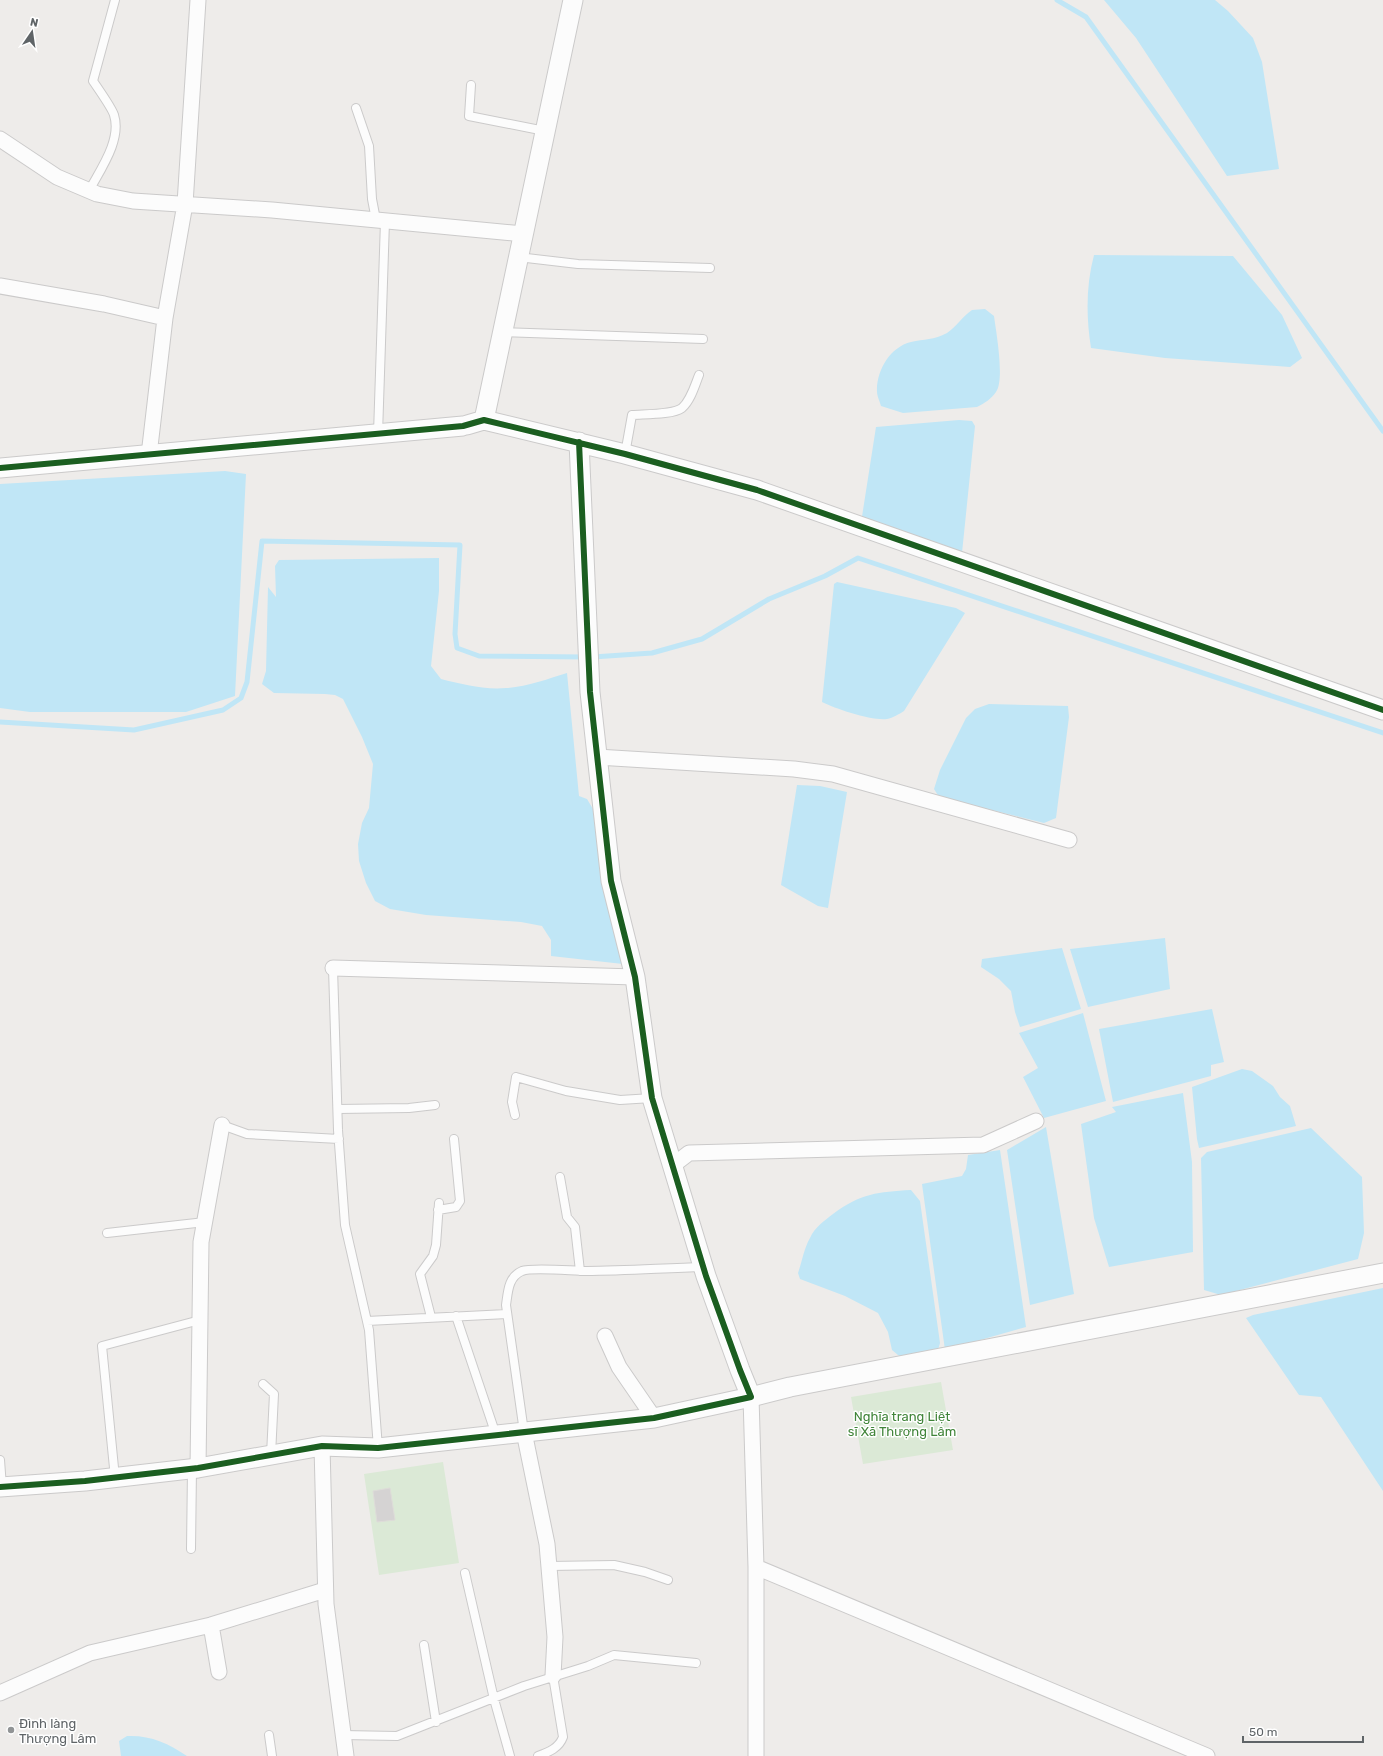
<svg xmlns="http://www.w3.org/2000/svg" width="1383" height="1756" font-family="Rubik,sans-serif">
<rect width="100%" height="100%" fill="#eeecea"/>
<path fill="#dbe9d6" d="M941,1382L953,1450L863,1464L851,1397Z
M443,1462L459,1563L379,1575L364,1474Z"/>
<path fill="#c0e6f6" d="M1104,0H1215L1228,11L1253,38L1262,62L1279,169L1227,176L1136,38Z
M1094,255L1233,256L1282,315L1302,358L1290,367L1165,358L1091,348C1086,317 1086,285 1094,255Z
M985,309L994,316C996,331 1005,380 996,392C991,399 985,403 977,407L903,413L881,406C880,402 877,396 877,392C876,371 890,347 911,342C924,339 934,340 947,333C956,327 963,316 972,310Z
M959,420L972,421L975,426L962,553L861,523L876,427Z
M225,471L246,474L235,696L186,712H30L0,708V484Z
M439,558V591L431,666L441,679C461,684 484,690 506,688C527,687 547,679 567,673L579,796L587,799L593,809L607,901L623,964L551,956V940L542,926L521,922L426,915L390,909L375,901L366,883L359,861L358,844L362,823L369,808L373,764L362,737L343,699L335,695L325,694L274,693L262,684L266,671L268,587L276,597L275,566L279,560Z
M837,582L956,608L965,613L904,711C899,714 893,718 887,719C872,721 836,709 822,702L834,584Z
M989,704L1068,706L1069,717L1056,818L1044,823L939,797L934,789L940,770L966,718L975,709Z
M797,785L820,786L847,792L828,908L818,906L781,885Z
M1165,938L1170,989L1088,1007L1070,949Z
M1062,948L1081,1009L1020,1027L1015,1012L1011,991L999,979L981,967L982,959Z
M1212,1009L1224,1062L1211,1065V1076L1113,1102L1099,1029Z
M1083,1013L1106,1101L1044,1118L1023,1077L1038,1068L1019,1033Z
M1242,1069L1252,1071L1273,1086L1280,1097L1290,1106L1296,1126L1199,1148L1197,1139L1192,1087Z
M1183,1093L1192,1162L1193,1252L1109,1267L1094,1218L1081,1124L1116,1112L1112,1107Z
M1046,1127L1074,1294L1030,1305L1007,1150Z
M1311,1128L1362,1177L1364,1233L1358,1259L1221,1295L1204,1290L1201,1158L1207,1152Z
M1000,1150L1026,1327L945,1350L922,1184L962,1176L966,1169L968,1155Z
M911,1190L920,1201L940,1343L937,1353L904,1360L892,1350L888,1332L878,1313L845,1296L800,1279L798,1273C802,1262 804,1248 810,1238C815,1227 824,1221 833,1214C861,1193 878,1192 911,1190Z
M1383,1288V1491L1321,1397L1299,1395L1246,1318L1253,1315Z
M127,1736C150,1735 168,1743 187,1756H121L119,1741Z"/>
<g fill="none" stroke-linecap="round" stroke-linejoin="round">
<path stroke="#c0e6f6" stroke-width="5" d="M1057,0L1086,17L1383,431
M593,657L652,653L702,639L769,599L825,576L858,558L1383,733
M0,722L134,730L223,710L241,698L247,682L262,541L460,545L455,634L457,648L479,656L585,657"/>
</g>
<path fill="#d5d3d3" stroke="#dedcd9" d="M390,1488L395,1520L377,1522L373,1491Z"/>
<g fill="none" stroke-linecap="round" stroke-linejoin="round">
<defs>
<path id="service" d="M471,85L469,116L545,131
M356,108L369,146L372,199L376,220
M89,191C100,170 122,140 114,115C112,108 97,87 93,81L115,0
M518,257L578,264L710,268
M502,332L703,339
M378,434L385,221
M625,454L632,415C644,414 673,415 682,408C691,400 695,385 699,375
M333,968L338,1130L345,1225L369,1330L378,1448
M338,1109L409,1108L435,1105
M515,1115L512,1102L516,1077L566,1091L620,1100L652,1098
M222,1125L247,1134L339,1139
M560,1177L567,1217L575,1227L580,1271
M438,1210L456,1207L460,1201L454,1139
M107,1233L205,1222
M456,1316L496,1435
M431,1317L420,1274L433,1256L436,1245L439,1203
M367,1321L507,1314
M263,1384L274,1394L271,1455
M524,1432L506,1305C508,1292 508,1277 522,1271C532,1267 573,1271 586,1271C625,1271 664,1268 703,1267
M0,1460L2,1487
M115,1478L102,1346L200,1320
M191,1549L192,1469
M549,1566L614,1565L645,1572L668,1580
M465,1573L494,1699L510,1756
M424,1645L436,1722
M269,1735L272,1756
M343,1735L397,1736L524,1686L588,1666L614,1655L696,1663
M538,1756C549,1752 559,1748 563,1737L553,1676"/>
<path id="minor" d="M0,139L57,177L97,194L133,201L272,210L523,234
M0,286L104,304L165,318
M149,455L165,318L185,204L198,0
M597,757L794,769L833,774L1069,840
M333,968L635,977
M672,1166L689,1153L983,1145L1036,1121
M605,1336L619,1367L654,1418
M751,1397L756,1567V1756
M524,1432L547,1544L555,1637L553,1676
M322,1446L326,1604L346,1756
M198,1468L201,1242L222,1125
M756,1567L1207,1756
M211,1625L219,1672
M0,1693L90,1653L211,1625L325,1590"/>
<path id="tertiary" d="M484,420L573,0
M467,425L484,420L625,454L757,490L1383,710
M0,468L463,426
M751,1397L790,1387L1383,1273
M0,1487L85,1481L198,1468L322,1446L378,1448L654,1418L751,1397L740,1370L706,1276L652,1098L635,977L611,881L590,692L579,442"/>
</defs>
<use href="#service" stroke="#cbcaca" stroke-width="10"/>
<use href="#minor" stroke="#cbcaca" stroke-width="17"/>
<use href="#tertiary" stroke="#cbcaca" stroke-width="21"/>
<use href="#service" stroke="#fcfcfc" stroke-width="8"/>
<use href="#minor" stroke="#fcfcfc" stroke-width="15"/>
<use href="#tertiary" stroke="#fcfcfc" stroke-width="19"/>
<defs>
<path id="cycleway" d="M0,468L463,426L484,420L625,454L757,490L1383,710
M0,1487L85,1481L198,1468L322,1446L378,1448L654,1418L751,1397L740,1370L706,1276L652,1098L635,977L611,881L590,692L579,442"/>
</defs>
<use href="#cycleway" stroke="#fff" stroke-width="8"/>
<use href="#cycleway" stroke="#1b5e20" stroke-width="6"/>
</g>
<circle fill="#919495" stroke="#fff" stroke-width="1.5" cx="11" cy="1730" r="4"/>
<g text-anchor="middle" stroke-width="3" stroke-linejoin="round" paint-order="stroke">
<g font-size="13" fill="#408439" stroke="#fff">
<text x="902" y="1421">Nghĩa trang Liệt<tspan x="902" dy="15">sĩ Xã Thượng Lâm</tspan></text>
</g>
<g font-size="13" fill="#5f6467" stroke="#fff" text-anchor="start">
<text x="19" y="1728">Đình làng<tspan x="19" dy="15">Thượng Lâm</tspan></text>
</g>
</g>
<g transform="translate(32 32) rotate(13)" stroke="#ffffff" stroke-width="3" paint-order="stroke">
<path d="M0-3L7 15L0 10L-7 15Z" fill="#5f6467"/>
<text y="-6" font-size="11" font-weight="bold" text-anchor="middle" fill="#5f6467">N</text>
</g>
<path d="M1243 1736v6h120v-6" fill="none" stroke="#5f6467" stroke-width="2"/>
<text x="1249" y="1736" font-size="12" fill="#5f6467" stroke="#ffffff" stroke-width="3" paint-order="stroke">50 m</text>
</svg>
